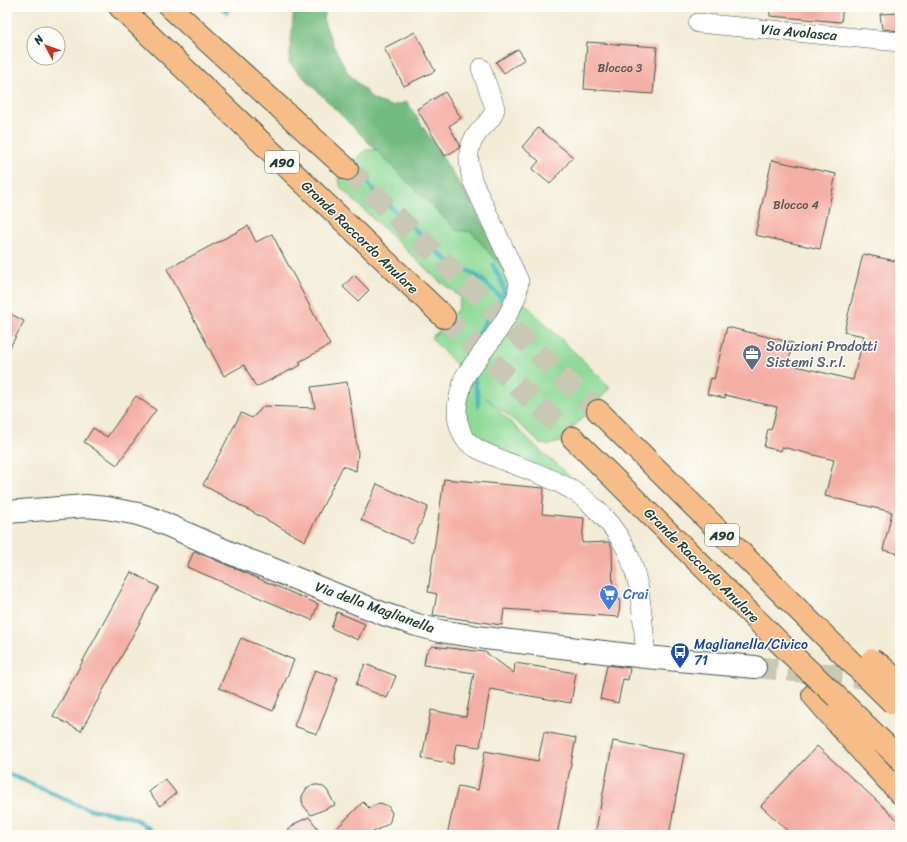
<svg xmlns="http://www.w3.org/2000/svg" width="907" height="842" font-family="Sriracha,sans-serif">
<rect width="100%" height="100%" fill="#fdfcf7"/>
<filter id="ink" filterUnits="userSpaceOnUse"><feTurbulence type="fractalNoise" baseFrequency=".025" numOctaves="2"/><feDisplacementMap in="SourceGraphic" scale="8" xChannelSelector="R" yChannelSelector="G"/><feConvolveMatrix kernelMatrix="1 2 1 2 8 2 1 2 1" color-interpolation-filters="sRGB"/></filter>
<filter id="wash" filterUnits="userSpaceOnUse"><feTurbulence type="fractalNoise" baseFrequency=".012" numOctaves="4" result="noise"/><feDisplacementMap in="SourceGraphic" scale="16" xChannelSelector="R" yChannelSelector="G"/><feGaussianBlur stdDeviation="0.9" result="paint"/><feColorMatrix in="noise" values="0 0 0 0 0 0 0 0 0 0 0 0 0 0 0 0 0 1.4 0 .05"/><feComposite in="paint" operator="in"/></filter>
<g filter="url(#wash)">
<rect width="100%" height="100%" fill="#f2ebd5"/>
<path fill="#8fda97" stroke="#578c66" d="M366,150H376L456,230L472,232L511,278L507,304L459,371L455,363L448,356L432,339L431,337L437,333L458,309L459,304L460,297L452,290L440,282L342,189L340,185L339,177L349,167L359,155Z
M522,301L609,386V389L582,419L575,425L569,433L559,442L549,445L540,444L530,433L486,398L502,414L549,459L557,464L579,486L509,454L508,451L503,449L502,452L474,440L461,407L465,393Z"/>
<path fill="#73ba80" stroke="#497c5a" d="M294,7H328L323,19L333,45L348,73L374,100L391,106L407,102L475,208L511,278L472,232L456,230L289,63Z"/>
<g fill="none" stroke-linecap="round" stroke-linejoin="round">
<path stroke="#43b3bc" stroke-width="4.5" d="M221,7L227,12
M365,175L370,186L380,197L422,236L431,246L448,261L469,271L480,278L502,298
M467,356C472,345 477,334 484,324C489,317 501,303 503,295C504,292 504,288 503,285L493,265
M474,373C474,384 479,395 478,406
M7,774L26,781L75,804L89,809L128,816L137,820L149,829L155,835"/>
</g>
<g id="blocks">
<path fill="#f4afa4" d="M770,7H843L841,22L770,16Z
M900,13V31L882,29L880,14Z
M415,32L435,71L404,86L384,48Z
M587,42L657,47L653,94L584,89Z
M518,49L525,59L504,73L496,62Z
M445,92L461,118L449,126L460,145L459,148L445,156L417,109Z
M538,128L573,157L550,184L532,169L539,161L522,147Z
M772,160L836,174L820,249L755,235Z
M248,226L256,242L272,234L330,345L299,362L301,365L256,387L244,365L224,376L167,269Z
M863,254L900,262V554L883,550L892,512L825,496L834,460L782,447L781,451L764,447L768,429L771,430L777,407L725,395V398L707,394L711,378L714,379L727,327L793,343L788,364L853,380L864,336L844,332Z
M354,275L369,290L358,301L343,287Z
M7,312L24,321L7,353Z
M347,382L358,453L356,471L343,466L305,541L203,485L241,413L252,418L264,406L315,408L311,387Z
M136,396L156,410L117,465L84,442L93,428L107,437Z
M444,479L543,488H544L542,514L584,518L582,543L609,542L612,547L613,599H620L619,617L504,609L502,625L433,615L437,594L428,592Z
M377,484L428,507L412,543L361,520Z
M194,551L318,604L312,620L187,567Z
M131,572L159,587L81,731L53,716Z
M337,612L365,624L358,640L331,628Z
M241,638L294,660L273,711L219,688Z
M432,646L485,652L514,673L515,663L576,673L571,703L490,689L480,747L456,744L453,764L422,758L431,710L466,717L474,673L424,665L426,653Z
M365,664L396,676L387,698L356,685Z
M607,665L630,668L628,680L623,679L618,703L600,699Z
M315,670L338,678L317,734L294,726Z
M544,732L576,738L557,835H447L458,786L478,790L485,751L538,761Z
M613,741L684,754L669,835H595Z
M817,746L900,822V835H792L761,806Z
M165,779L176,793L160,806L149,792Z
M315,785H319L323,787L327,790L335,805L311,815L303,805L302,801V796L307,788L310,786Z
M363,802L369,808L377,804L380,803L388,806L392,813L390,821L388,824L368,835H330Z
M309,817L323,835H283L296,823Z"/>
</g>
</g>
<g filter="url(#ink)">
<use href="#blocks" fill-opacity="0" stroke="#3f574c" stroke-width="1"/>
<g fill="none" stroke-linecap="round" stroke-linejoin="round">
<path stroke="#c8c8b5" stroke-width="22" stroke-dasharray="22 11" stroke-linecap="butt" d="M755,667L879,679"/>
<path stroke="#c8c8b5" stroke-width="22" stroke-dasharray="22 11" stroke-linecap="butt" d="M347,169L598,411
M444,317L573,438"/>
<defs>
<path id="minor" d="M698,23L900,42
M481,68L495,108C494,116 489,121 483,127C466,144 467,157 472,180L519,281L517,295
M464,378C462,384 461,390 459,396C456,408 456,419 461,431C462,434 463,437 465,439C475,450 489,454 502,460C525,469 551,477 572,490C589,500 608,520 619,537C642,569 642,618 646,657"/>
<path id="tertiary" d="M7,512L86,506L106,508L138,514L156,520L242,558L272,569L384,614L417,625L440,631L485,638L646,657L755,667"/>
<path id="motorway" d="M120,7L444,317
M170,7L347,169
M598,411L847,658
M573,438L788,651
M813,695L870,761L900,793
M837,697L900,759"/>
</defs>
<use href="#minor" stroke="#3f574c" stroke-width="20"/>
<use href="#tertiary" stroke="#3f574c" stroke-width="24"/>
<use href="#motorway" stroke="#3f574c" stroke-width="24"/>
<use href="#minor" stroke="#fff" stroke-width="19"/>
<use href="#tertiary" stroke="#fff" stroke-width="22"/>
<use href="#motorway" stroke="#f7bd88" stroke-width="22"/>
<defs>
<path id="minor-bridge" d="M464,378L467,373C485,348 506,324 517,295"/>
<path id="motorway-bridge" d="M788,651L837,697
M847,658L893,703
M872,660L880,665L900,683"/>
</defs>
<use href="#minor-bridge" stroke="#3f574c" stroke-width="20" stroke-linecap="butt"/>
<use href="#motorway-bridge" stroke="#3f574c" stroke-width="24" stroke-linecap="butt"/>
<use href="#minor-bridge" stroke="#fff" stroke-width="19"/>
<use href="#motorway-bridge" stroke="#f7bd88" stroke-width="22"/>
</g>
</g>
<defs>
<symbol id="office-pin" viewBox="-11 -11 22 30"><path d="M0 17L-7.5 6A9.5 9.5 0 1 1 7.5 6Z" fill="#5c6f8a" stroke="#fdfcf7"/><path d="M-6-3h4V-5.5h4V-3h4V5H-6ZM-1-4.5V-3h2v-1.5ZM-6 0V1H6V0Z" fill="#fff"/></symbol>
<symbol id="supermarket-pin" viewBox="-11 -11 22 30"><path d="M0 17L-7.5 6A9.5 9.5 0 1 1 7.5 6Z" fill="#3f7fe0" stroke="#fdfcf7"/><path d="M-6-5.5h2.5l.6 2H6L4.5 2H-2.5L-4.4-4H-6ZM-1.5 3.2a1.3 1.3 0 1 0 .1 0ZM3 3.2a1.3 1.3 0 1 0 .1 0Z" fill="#fff"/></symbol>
<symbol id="bus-pin" viewBox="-11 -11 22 30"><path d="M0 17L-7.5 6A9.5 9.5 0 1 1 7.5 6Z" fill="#1a4fb4" stroke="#fdfcf7"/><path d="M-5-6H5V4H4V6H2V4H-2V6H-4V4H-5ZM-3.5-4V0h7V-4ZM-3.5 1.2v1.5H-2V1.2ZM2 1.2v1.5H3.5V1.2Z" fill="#fff"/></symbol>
</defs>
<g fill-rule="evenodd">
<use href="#office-pin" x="741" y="343" width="22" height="30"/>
<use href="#supermarket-pin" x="598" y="583" width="22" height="30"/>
<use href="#bus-pin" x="669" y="641" width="22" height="30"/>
</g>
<g text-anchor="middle" stroke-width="3" stroke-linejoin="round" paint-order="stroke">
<g font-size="12" fill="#545a50">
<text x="620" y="72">Blocco 3</text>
<text x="796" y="209">Blocco 4</text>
</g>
<g fill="#fdfcf7" stroke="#62766e" stroke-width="1">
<rect x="265" y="151" width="34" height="22" rx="3"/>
<rect x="705" y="524" width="34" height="22" rx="3"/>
</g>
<g font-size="13" font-weight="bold" fill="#1f3d34">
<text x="282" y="167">A90</text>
<text x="722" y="540">A90</text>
</g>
<g font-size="14" fill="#1f3d34" stroke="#fdfcf7">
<text transform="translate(799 32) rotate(5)" y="5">Via Avolasca</text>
<text transform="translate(360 237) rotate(44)" y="5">Grande Raccordo Anulare</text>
<text transform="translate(702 565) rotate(45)" y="5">Grande Raccordo Anulare</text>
<text transform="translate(375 607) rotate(20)" y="5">Via della Maglianella</text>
</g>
<g font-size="14" fill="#4e5e75" stroke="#fdfcf7" text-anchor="start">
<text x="766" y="351">Soluzioni Prodotti<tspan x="766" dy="16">Sistemi S.r.l.</tspan></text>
</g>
<g font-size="14" fill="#366cbe" stroke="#fdfcf7" text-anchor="start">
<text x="623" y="599">Crai</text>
</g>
<g font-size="14" fill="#164399" stroke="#fdfcf7" text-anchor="start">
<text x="694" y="649">Maglianella/Civico<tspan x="694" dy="16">71</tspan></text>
</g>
</g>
<rect width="907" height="842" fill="none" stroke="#fdfcf7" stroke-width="24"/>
<g transform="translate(46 46) rotate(311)"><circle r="19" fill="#fdfcf7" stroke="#a4b0a9"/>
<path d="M0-3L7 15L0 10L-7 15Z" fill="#c8321e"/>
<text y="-6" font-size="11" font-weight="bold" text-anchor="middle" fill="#1f3d34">N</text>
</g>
</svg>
